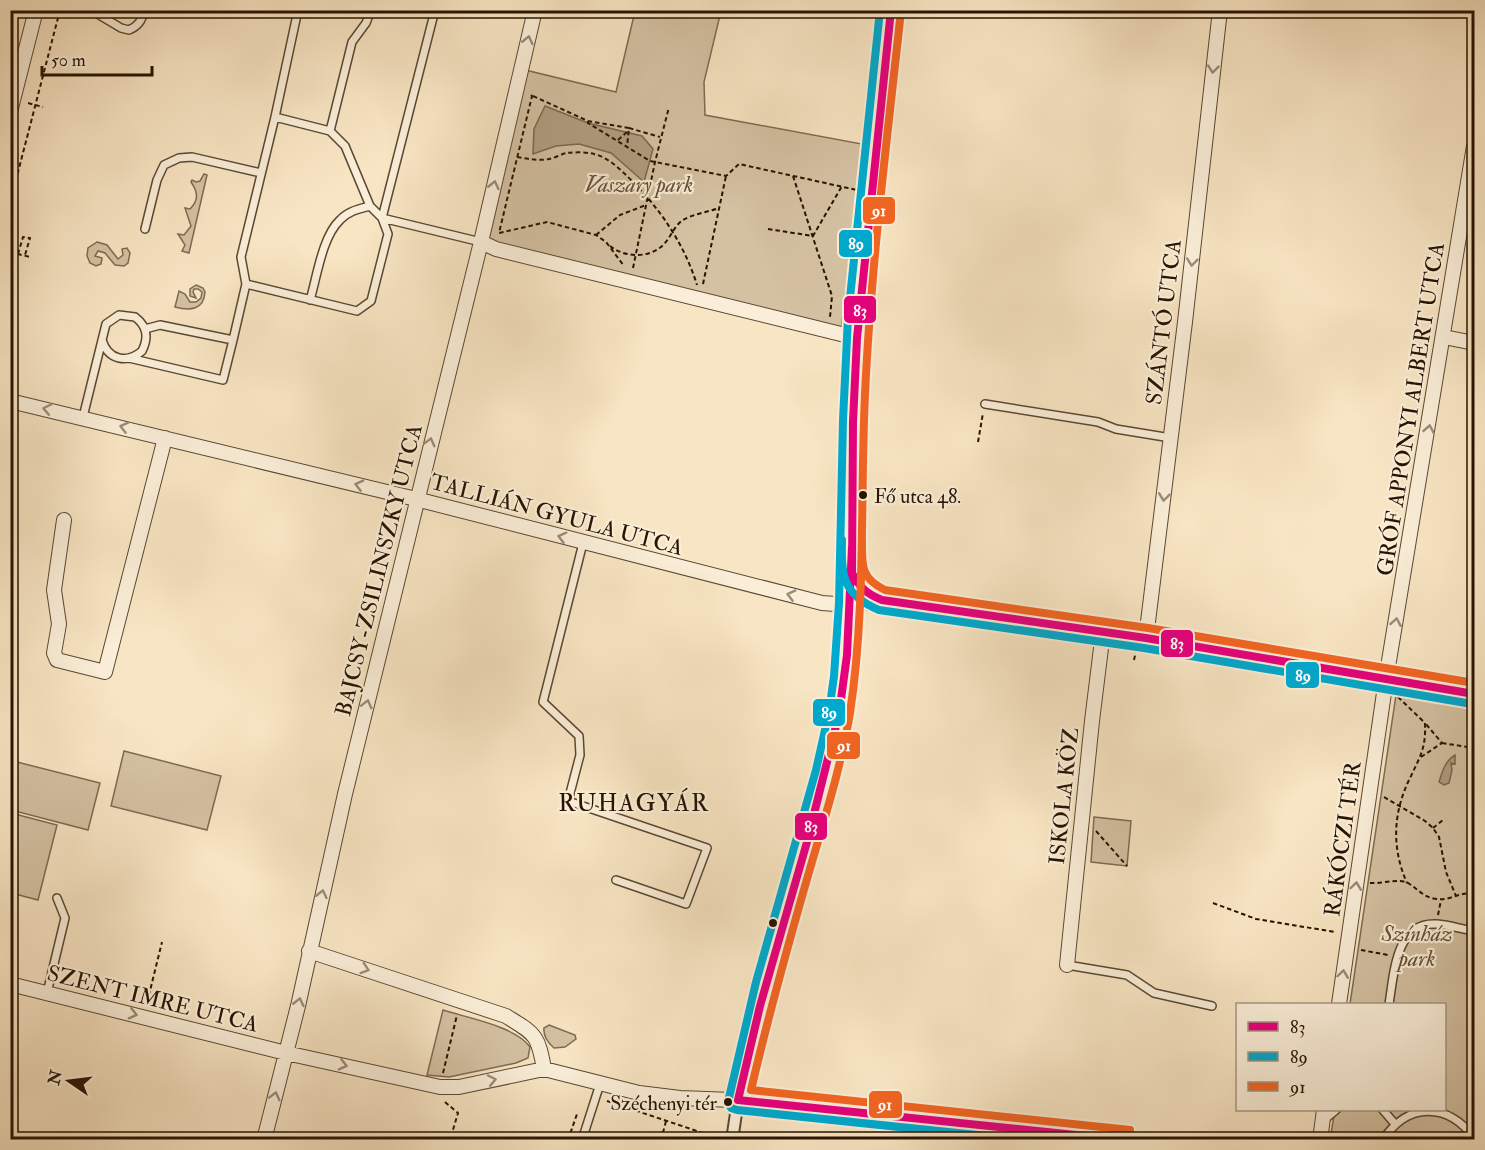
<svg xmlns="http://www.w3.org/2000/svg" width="1485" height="1150" font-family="'IM FELL Double Pica',serif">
<rect width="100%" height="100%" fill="#f8e5c3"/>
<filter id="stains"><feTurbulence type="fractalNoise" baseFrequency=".00333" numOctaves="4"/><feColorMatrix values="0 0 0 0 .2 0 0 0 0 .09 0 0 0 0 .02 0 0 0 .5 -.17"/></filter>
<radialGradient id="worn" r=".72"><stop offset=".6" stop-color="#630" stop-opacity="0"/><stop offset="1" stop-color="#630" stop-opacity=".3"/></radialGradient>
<path fill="#d4c1a2" stroke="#7e6a52" stroke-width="1.5" d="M635,11H721L704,82L705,115L862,144L841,332L481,242L521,69L616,92Z
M204,174L207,175L189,253L182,251L185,245L178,234L184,235L191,226L185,208L190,209C199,200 198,192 191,182L192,180L196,182L200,181Z
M97,242L107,245L118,259L123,255L122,249L127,248L130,253L128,263L124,266L115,265L105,253L98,251L95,256L102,258L101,264L96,266L90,263L87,256L88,248Z
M196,285L203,288L205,292C204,310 190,311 175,307L179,291L185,294L190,302H196L201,298L202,292L198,289H194L193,292L196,298L190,296V289Z
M1396,695L1474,707V1139L1330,1140L1335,1110H1444V1004H1350Z
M124,751L221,776L207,830L111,806Z
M13,761L100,783L88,830L11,810L10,770Z
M11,813L57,825L38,900L11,893Z
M1094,817L1131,821L1127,866L1091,862Z
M443,1010C467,1018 515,1026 530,1047L528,1058L516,1063L449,1077L427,1075Z
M549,1025L575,1035L576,1039L565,1047L554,1048C547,1042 543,1036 544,1028Z"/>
<path fill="#b19e81" stroke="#7a664e" stroke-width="1.5" d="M545,106L588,123L642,136L653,149L644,182L611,153L579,144L556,146L533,154L534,129Z
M1455,755V764L1451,763L1452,770L1449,783L1444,785L1439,782C1442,772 1445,761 1455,755Z"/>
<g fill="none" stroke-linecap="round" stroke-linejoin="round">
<defs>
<path id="service" d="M91,10L121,28L129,30C138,26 142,21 144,10
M298,10L275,117L330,131
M371,10L366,23L352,42L330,131L345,146L370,206L382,218
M382,218L435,10
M145,229L157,180L164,165L179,158L192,157L261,173
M246,284L241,257L275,117
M310,300C317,277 322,237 340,220C348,211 359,209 370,206
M145,329L160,325L233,340L246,284L357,311L371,301L388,234L382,218L481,242
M129,358L223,380L233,340
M985,404L1098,422L1116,429L1171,438
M83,417L106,324L119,315L135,317C147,326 149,337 142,351C127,364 108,360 102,340
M583,543L543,702L579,736L580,755L568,801L707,848L686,904L616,880
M1067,965L1127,975L1154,993L1212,1006
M47,993L65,918L57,898
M1389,1004C1394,975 1395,921 1437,924C1449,925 1462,929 1474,931
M1383,1110L1395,1124
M1324,1120L1336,1110
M582,1140L600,1084
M1383,1140C1407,1102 1448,1102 1474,1138"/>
<path id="pedestrian" d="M732,1140L738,1100"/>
<path id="minor" d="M10,112L36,10
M481,242L496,249L857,338
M1444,337L1474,343
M10,401L416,499L822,603L849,605L882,600L896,601L1146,638L1474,694
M64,520L54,590L59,624L54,653L57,660L105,672L165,438
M852,573C860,589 864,593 882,600
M1146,638L1185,322L1220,10
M309,951L506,1016C535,1034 538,1034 544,1069
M1067,965L1092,721L1103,632
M10,984L286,1053L440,1087H459L544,1069L639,1093L680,1098L760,1101L1129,1140
M1339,1004L1386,679L1474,146
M738,1100C755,1022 777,946 799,870C814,818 830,766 839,714C856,616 849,518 853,420C858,283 876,147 891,10
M264,1140L298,1006L345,794L481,242L535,10
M1320,1140L1324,1110"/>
</defs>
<use href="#service" stroke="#5b4832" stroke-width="10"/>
<use href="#pedestrian" stroke="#5b4832" stroke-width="14"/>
<use href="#minor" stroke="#5b4832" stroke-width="16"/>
<path stroke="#271301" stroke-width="2" stroke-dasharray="4.5 3" stroke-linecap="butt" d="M531,95L532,96L499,233L547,222L596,235L606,242L624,266
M533,96L588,121L629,128L627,147
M28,103L43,107
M588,121V123L650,161L726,176L739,164L857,190
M629,128L660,137
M618,140L627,132
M517,157C528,159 539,161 549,159C555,158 561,154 567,153C575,152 586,152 594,154C607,157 619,168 628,177C659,207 684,243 697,285
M793,176L832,296L830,317
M10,203L60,10
M768,229L813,236L842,186
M596,235L620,215L646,205
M610,246C625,258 651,259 665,243C671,236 675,225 683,220C693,214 708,212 719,208
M10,252L30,257
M18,254L23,237L30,238L25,255
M633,268L655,162L669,107
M703,284L726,176
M978,442L983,413
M1134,660L1136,651
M1398,697L1425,723C1426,747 1421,755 1411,776C1393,811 1391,847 1407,883
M1442,743L1474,748
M1421,757L1442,743L1425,723
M1384,797L1425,821L1433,828L1439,837L1446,872L1456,896
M1433,828L1443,820
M1096,831L1127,866
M1370,883C1382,884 1397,878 1408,883C1418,889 1424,898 1437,899C1450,901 1461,891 1474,894
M1471,893L1474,872
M1213,903L1256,919L1335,932
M1438,915L1441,900
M1361,950L1388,955
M1408,959L1419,960
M147,1003L162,942
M443,1073L457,1015
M607,1101L712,1136
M445,1102L458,1113L450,1140
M568,1140L577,1114
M661,1140L666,1121"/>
<use href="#service" stroke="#faeed8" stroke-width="7"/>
<use href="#pedestrian" stroke="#faeed8" stroke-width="10"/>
<use href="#minor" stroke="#faeed8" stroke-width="14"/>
<defs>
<path id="bus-1" d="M891,10L857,338L853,422L852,573C859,587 867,594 882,600L1146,638L1474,694
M738,1100L760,1006L807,842L839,714L847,655L852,547
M738,1100L1124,1140"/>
<path id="bus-2" d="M880,10L848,317L843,420L839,603L834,676L829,712L816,770L756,982L728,1102L731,1108L737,1110L1024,1140
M842,540C841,576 843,595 879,610L1144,648L1472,704"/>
<path id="bus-3" d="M901,11C887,139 871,266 865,394C860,500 866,607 850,713C841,767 824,820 809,872C788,945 768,1017 751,1090L1130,1130
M862,540C862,565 860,578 885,590L1148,628L1474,683"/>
</defs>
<use href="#bus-1" stroke="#faeed8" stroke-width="12"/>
<use href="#bus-2" stroke="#faeed8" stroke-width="12"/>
<use href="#bus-3" stroke="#faeed8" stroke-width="12"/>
<use href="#bus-1" stroke="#e5007d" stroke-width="8"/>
<use href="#bus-2" stroke="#00a9ce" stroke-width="8"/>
<use href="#bus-3" stroke="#f26522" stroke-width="8"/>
</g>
<defs><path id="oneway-chevron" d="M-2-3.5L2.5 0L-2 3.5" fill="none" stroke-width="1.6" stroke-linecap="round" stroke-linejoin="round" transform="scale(1.5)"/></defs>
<g stroke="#9b8b77">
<use href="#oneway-chevron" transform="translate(528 40) rotate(-77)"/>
<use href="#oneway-chevron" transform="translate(1213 69) rotate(96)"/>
<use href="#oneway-chevron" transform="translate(494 185) rotate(-77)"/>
<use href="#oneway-chevron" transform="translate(1192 262) rotate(96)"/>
<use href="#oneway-chevron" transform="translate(47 409) rotate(-168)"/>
<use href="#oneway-chevron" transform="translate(124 427) rotate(-166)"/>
<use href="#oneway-chevron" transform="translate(1429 429) rotate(-80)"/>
<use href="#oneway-chevron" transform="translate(430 442) rotate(-76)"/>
<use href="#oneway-chevron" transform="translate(359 485) rotate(-166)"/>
<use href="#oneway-chevron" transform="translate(1164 497) rotate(97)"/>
<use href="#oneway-chevron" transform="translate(562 537) rotate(-165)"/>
<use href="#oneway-chevron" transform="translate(791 595) rotate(-166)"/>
<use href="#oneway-chevron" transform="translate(1396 622) rotate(-80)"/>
<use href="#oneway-chevron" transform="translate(367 704) rotate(-76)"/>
<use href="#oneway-chevron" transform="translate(1356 886) rotate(-82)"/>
<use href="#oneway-chevron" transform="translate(322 894) rotate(-77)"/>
<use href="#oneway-chevron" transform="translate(365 969) rotate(18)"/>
<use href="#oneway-chevron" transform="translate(1343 974) rotate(-82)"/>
<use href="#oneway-chevron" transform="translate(299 1002) rotate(-77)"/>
<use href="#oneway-chevron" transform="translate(133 1014) rotate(14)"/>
<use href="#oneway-chevron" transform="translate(343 1065) rotate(13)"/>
<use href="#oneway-chevron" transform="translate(492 1080) rotate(-12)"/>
<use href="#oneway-chevron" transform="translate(275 1096) rotate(-76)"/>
</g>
<g fill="#271301" stroke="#faeed8" stroke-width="2">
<circle cx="863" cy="495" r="5"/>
<circle cx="773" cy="923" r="5"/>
<circle cx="728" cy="1102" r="5"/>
</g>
<g text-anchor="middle" stroke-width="4.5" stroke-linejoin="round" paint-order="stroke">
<g font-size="20" fill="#271301" stroke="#faeed8" text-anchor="start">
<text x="874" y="503">Fő utca 48.</text>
<text x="717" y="1110" text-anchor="end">Széchenyi tér</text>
</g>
<g font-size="22" font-style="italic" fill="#645039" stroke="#faeed8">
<text x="639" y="192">Vaszary park</text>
<text x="1417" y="941">Színház<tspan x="1417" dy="25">park</tspan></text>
</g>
<g font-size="22" fill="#271301" stroke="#faeed8">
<text transform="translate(1163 322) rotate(-83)" y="8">SZÁNTÓ UTCA</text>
<text transform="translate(1410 409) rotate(-81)" y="8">GRÓF APPONYI ALBERT UTCA</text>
<text transform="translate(557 514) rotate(15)" y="8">TALLIÁN GYULA UTCA</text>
<text transform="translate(378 570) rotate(-76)" y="8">BAJCSY-ZSILINSZKY UTCA</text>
<text transform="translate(1063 796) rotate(-84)" y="8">ISKOLA KÖZ</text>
<text transform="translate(1342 839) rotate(-82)" y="8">RÁKÓCZI TÉR</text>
<text transform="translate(153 998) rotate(14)" y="8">SZENT IMRE UTCA</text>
</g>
<g font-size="24" letter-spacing="1.5" fill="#271301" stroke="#faeed8">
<text x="634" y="811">RUHAGYÁR</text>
</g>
</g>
<g stroke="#faeed8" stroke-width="2">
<rect x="862" y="196" width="34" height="29" rx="6" fill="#f26522"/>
<rect x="838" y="229" width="35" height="29" rx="6" fill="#00a9ce"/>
<rect x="843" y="295" width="34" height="29" rx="6" fill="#e5007d"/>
<rect x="1160" y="629" width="34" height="29" rx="6" fill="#e5007d"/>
<rect x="1285" y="661" width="35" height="28" rx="6" fill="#00a9ce"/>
<rect x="812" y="698" width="34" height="29" rx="6" fill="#00a9ce"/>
<rect x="826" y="731" width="35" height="29" rx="6" fill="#f26522"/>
<rect x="794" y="812" width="34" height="29" rx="6" fill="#e5007d"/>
<rect x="868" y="1090" width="35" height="29" rx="6" fill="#f26522"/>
</g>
<g font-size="16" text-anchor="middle" font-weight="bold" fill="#fff">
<text x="879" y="216">91</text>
<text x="856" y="249">89</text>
<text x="860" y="316">83</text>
<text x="1177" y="649">83</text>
<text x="1303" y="681">89</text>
<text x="829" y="718">89</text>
<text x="844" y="751">91</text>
<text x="811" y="832">83</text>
<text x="885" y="1110">91</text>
</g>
<rect width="1485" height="1150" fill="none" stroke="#f8e5c3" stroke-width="36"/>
<rect x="12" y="12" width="1461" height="1126" fill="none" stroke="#271301" stroke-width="3"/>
<rect x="18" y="18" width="1449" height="1114" fill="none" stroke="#271301" stroke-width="1.5"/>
<rect x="1236" y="1003" width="210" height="108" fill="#faeed8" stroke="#a69682" stroke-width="1.5"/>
<rect x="1248" y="1022" width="30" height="9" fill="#e5007d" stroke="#a69682" stroke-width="1.5"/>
<text x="1290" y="1033" font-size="18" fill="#271301">83</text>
<rect x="1248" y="1052" width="30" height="9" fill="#00a9ce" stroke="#a69682" stroke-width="1.5"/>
<text x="1290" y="1063" font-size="18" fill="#271301">89</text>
<rect x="1248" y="1082" width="30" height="9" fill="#f26522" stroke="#a69682" stroke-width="1.5"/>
<text x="1290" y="1093" font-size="18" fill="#271301">91</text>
<g transform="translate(69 1081) rotate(284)" stroke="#faeed8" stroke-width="4.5" paint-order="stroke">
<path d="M0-4.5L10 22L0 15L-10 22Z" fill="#271301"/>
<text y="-9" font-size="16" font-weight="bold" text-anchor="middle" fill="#271301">N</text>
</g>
<path d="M42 66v9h110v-9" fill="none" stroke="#271301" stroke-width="3"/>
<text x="51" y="66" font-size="18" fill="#271301" stroke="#faeed8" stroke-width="4.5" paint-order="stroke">50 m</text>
<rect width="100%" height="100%" filter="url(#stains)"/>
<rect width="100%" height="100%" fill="url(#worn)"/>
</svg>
